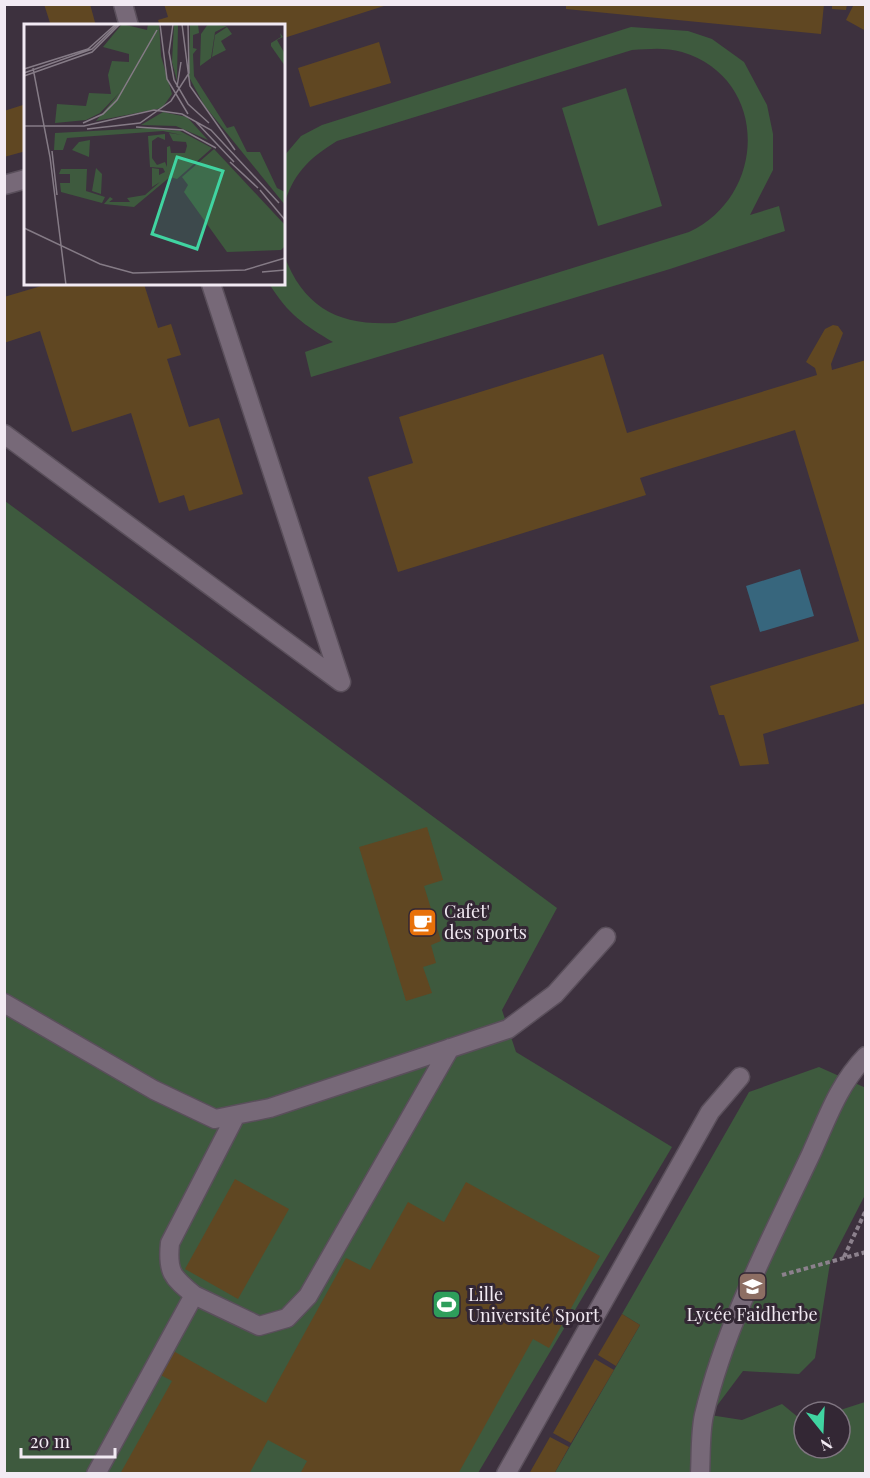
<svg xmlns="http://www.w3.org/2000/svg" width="870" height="1478" font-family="'Playfair Display',serif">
<rect width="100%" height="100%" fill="#3d313e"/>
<path fill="#3e5a3e" d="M631,27L688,31L712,39L744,62L767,105L773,134V170L750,215L779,206L785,231L670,269L311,377L305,352L333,342C304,325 288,314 270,285L284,284V255C304,309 340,326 395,323L689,232C768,195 769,78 682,52C665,47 649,49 632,50L337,141C309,158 292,175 284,206V156L301,136L322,125Z
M626,88L662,206L598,226L562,108Z
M5,501L557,908L502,1010L516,1052L672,1147L478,1473H5Z
M819,1067L866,1088L865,1195L830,1263L815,1358L799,1374L743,1371L710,1415L742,1420L782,1404L804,1422V1448H840V1412H834L865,1402V1473L554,1474L640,1325L622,1314L749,1092Z"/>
<path fill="#37667d" d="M800,569L814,616L760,632L746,586Z"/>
<path fill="#604722" d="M44,4H90L96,26H51Z
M164,4H387V5L284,38V26H160L158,20L168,17Z
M566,4H824L821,34L566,9Z
M832,4H847L846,10L832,9Z
M854,4H866V31L846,20Z
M379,42L391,83L310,107L298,68Z
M26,104V151L4,157V111Z
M48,284H144L158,328L171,324L181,355L167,359L189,427L219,418L243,494L189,511L184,495L159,503L131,413L72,432L40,331L4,343V297Z
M833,325L838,326L843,333L831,364L832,370L866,360V703L763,734L769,764L740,766L724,715H719L710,686L859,641L795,430L640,478L646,495L398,572L368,477L413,463L399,417L603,354L627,433L817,375L815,368L806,362L825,329Z
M427,827L443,880L424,886L441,941L431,945L436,963L423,967L432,993L406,1001L359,847Z
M235,1179L289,1209L238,1299L185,1269Z
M466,1182L600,1256L549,1348L533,1339L458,1474H300L307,1461L268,1440L249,1474H120L172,1381L155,1372L168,1348L266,1403L346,1258L370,1270L408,1202L444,1222Z
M622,1314L640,1325L616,1366L598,1355Z
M595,1359L614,1370L571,1443L553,1433Z
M550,1437L569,1447L554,1474H529Z"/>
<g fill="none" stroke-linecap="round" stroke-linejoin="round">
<defs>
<path id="minor" d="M123,4L129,26
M4,185L26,179
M211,284L341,682
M4,434L341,682
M4,1003L154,1090L215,1119L270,1108L508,1029L555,994L606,937
M194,1295C172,1277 167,1272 170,1243L236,1115
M96,1474L194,1295L259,1326L287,1318L308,1296L450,1048
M506,1474L710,1112L740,1077
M700,1474C701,1455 700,1433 704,1415C726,1323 771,1239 811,1154C827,1119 838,1085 866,1056"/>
</defs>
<use href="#minor" stroke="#5a4f5b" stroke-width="21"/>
<path stroke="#8c818d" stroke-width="4" stroke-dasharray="4.5 3" stroke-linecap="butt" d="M844,1257L866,1210
M782,1275L866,1252"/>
<use href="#minor" stroke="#776978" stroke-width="18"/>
</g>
<defs>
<symbol id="cafe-square" viewBox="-11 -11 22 22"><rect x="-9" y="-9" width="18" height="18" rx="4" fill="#e8710a" stroke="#332734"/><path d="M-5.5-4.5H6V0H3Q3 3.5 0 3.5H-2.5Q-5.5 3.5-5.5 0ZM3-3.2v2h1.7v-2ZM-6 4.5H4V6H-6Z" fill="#fff"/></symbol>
<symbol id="school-square" viewBox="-11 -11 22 22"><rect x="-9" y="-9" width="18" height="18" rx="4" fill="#8d6e63" stroke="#332734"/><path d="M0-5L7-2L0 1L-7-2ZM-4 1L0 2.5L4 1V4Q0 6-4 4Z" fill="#fff"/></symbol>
<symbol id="stadium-square" viewBox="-11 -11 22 22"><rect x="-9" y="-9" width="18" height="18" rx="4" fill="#2e9e5b" stroke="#332734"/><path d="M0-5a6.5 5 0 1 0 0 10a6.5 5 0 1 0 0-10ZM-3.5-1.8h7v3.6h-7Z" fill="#fff"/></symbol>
</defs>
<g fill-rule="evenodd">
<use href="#cafe-square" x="406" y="906" width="33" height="33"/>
<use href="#school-square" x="736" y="1270" width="33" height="33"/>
<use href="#stadium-square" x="430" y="1288" width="33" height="33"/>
</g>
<g text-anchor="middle" stroke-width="6" stroke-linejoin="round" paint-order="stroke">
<g font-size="18" fill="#f2eaf3" stroke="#332734" text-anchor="start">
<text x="444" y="918">Cafet'<tspan x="444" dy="21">des sports</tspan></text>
<text x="468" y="1301">Lille<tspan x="468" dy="21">Université Sport</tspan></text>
<text x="752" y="1321" text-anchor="middle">Lycée Faidherbe</text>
</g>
</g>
<g transform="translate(24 24)">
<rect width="261" height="261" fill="#3d313e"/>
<path d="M98,0L123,6L124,0H135L137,32L148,70L138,84L72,97L96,68L76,89L62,96L31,99L33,80L62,82L65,69L87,70L84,51L88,37L105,38V30L79,23ZM150,0H154L153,57L148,38ZM166,0H174L175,9L169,11V24L173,25L169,30L170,52L203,104L210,102L223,128H236L253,164L261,168V181L180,81L165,53ZM184,0L203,2L191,8L187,34L176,42L177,10ZM203,3L208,10L197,17L202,26L188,33L191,11ZM256,9L259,13L253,16L261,30V42L247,22V19L257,13ZM139,88L163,93L184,116L152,102L117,101ZM124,104L156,107L188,124L153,155L146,153L110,183L80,180L86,173L89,175L85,178H106L103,174L121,171L136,158L128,163V144L135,145V151L141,148L139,144L126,143L124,112L141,110V116L134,113L128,117V134L133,141L141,138L143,143V123L146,122L147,129H161L163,122L162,118L149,117L145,109L158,111L139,107L43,114L39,126H30L31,109ZM66,116L65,133L48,126L55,118ZM190,125L261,201V222L257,226L203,228L160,168L164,161L158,153ZM72,144L78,150L77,170L68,167ZM37,145H63L62,167L81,173L78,179L37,168L36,159H46V150H35Z" fill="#3e5a3e"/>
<path fill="none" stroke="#857b86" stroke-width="1.5" d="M136,0L143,55L164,90M149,0L145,28L150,56L164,80L185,99M158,0L166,62L211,126M9,44L26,133L42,261M0,45L64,25L92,0M0,49L68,25L94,0M0,52L68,28L96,0M153,63L157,38M172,98L210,138M59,99L79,90L93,76L133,6M0,102H60L130,86L158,90L187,106L255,179M112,103L159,106L192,124M63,105L116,99L147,77L165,49L164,0M28,127L33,171M206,138L234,164M236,166L261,196M0,204L76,240L109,249L221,246L261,234M238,248L261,246"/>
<path fill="#40d4a1" fill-opacity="0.15" stroke="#40d4a1" stroke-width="3" d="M153,133L199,147L173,225L128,210Z"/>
<rect width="261" height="261" fill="none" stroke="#f2eaf3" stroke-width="3"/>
</g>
<rect width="870" height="1478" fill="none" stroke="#f2eaf3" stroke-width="12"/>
<g transform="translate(822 1430) rotate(162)"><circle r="28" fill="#332734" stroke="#7f7580" stroke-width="1.5"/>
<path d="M0-4.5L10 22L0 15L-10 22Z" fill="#40d4a1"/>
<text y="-9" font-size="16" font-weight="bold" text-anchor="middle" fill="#f2eaf3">N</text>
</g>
<path d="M21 1448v9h94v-9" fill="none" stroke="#f2eaf3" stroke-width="3"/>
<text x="30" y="1448" font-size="18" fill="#f2eaf3" stroke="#332734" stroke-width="4.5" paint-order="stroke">20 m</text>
</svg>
